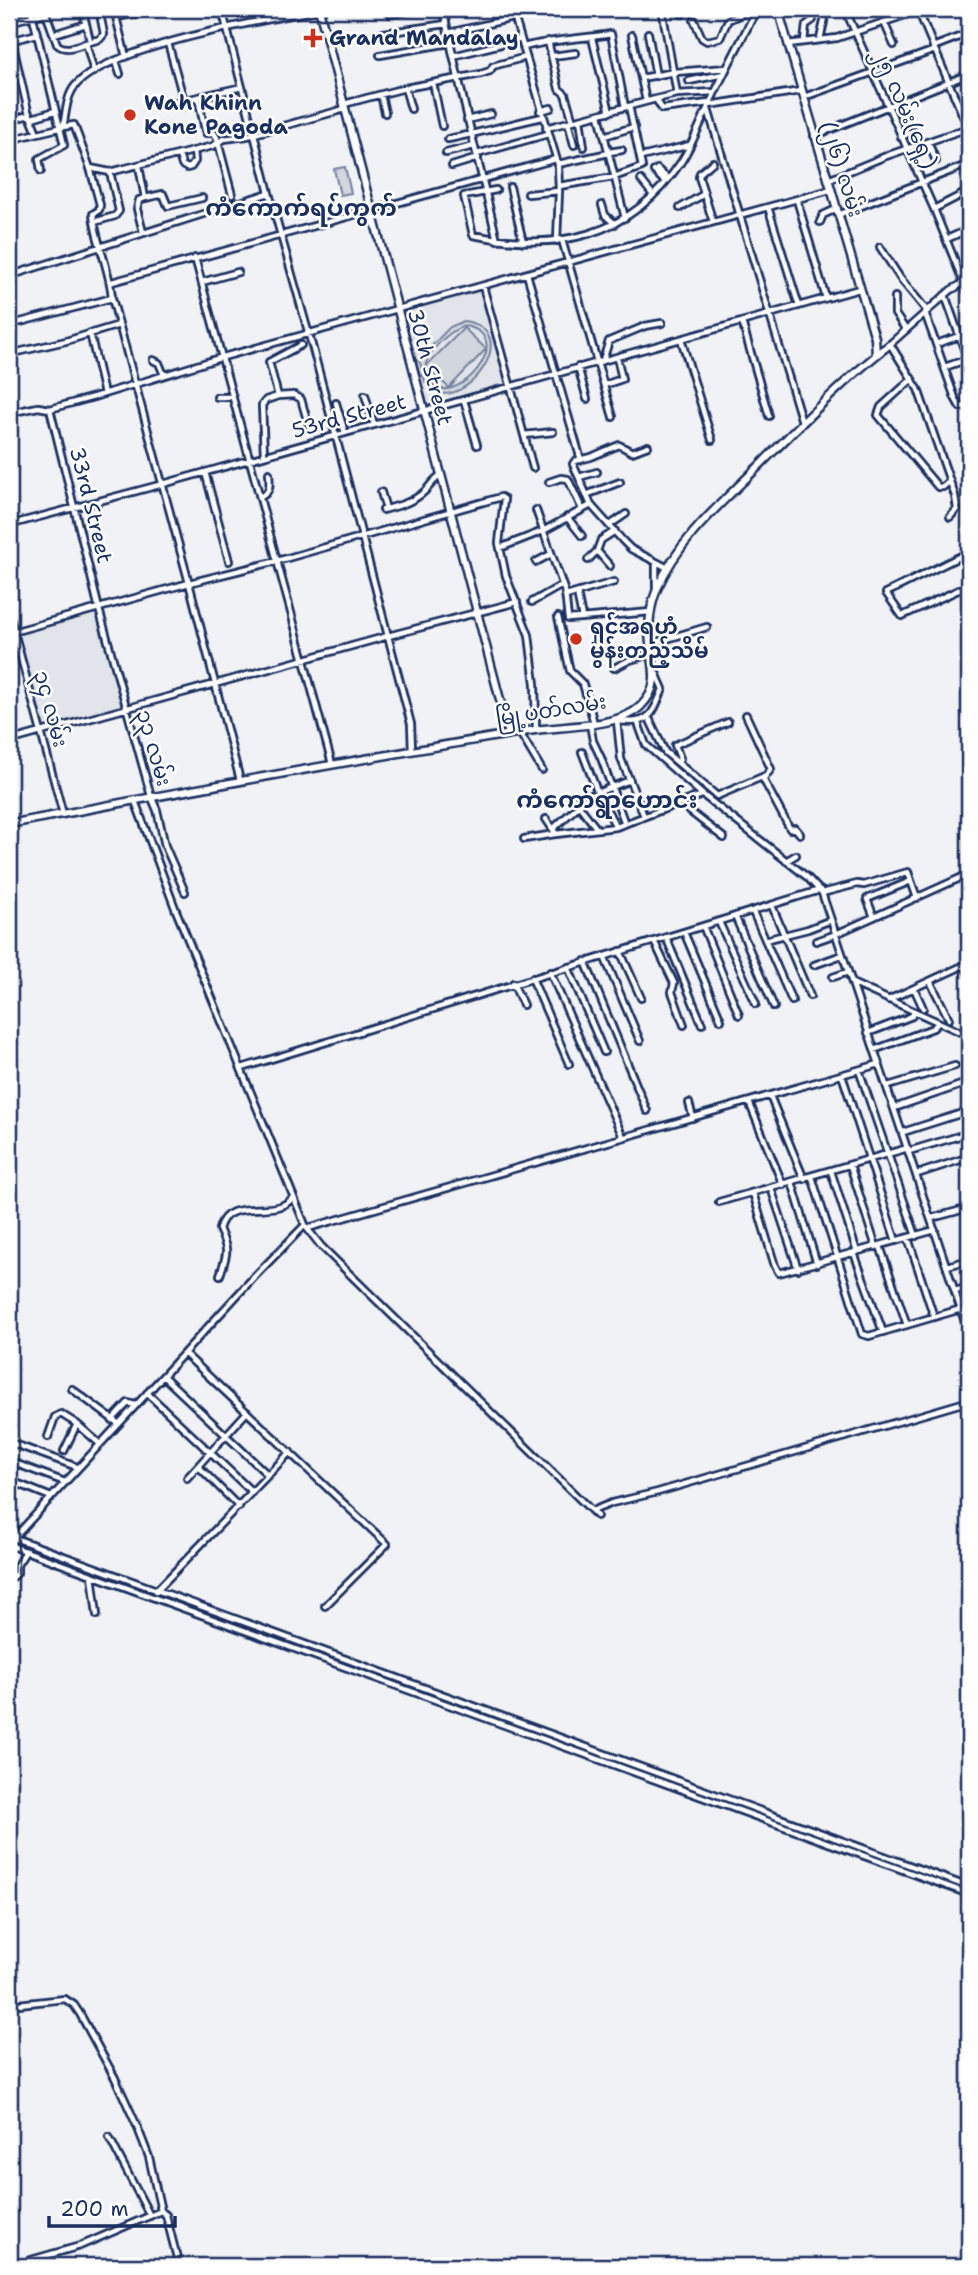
<svg xmlns="http://www.w3.org/2000/svg" width="978" height="2275" font-family="'Shantell Sans','Noto Sans Myanmar',sans-serif">
<rect width="100%" height="100%" fill="#f1f2f5"/>
<filter id="ink" filterUnits="userSpaceOnUse"><feTurbulence type="fractalNoise" baseFrequency=".0143" numOctaves="2"/><feDisplacementMap in="SourceGraphic" scale="14" xChannelSelector="R" yChannelSelector="G"/><feConvolveMatrix kernelMatrix="1 2 1 2 8 2 1 2 1" color-interpolation-filters="sRGB"/></filter>
<g filter="url(#ink)">
<path fill="#e1e4ea" d="M480,289L507,384L428,402L401,311Z
M99,612L122,704L44,728L19,634Z"/>
<path fill="#d2d6df" stroke="#76829e" stroke-width="2" fill-rule="evenodd" d="M345,167L351,193L340,195L334,169Z
M464,321C527,331 463,414 431,389C420,381 425,368 418,360L450,327ZM465,326C516,336 464,398 439,388C404,373 444,331 465,326Z
M464,328L486,349L449,388L426,366Z"/>
<g fill="none" stroke-linecap="round" stroke-linejoin="round">
<defs>
<path id="minor" d="M31,9L64,145L39,159L41,171
M82,9L86,24
M114,9L126,57
M222,9L269,193L313,349L388,636L517,602
M443,9C459,86 479,163 497,240
M512,9L558,164L559,191L557,241
M662,9L677,94
M681,9L682,14
M798,9V10
M845,9L934,209L969,296
M918,10L969,130
M444,12L457,9
M390,14L421,9
M807,15L808,9
M116,17L164,9
M694,20L702,38L707,41L720,38L728,20L753,9
M9,22L46,13L57,44C65,52 77,46 86,43
M884,22L894,45
M448,33L553,9
M648,33L656,76
M54,34L86,24L90,41
M377,34L446,24
M632,35L641,78L675,72L727,68
M592,38L610,112
M820,39L827,9
M10,41L37,34
M12,41L28,111L37,133
M548,41L559,89L565,94L573,121
M804,41L806,25L813,20
M168,43L184,101
M788,44L837,38L923,9
M524,47C553,39 582,39 611,34L625,107
M933,47L969,33
M380,55L450,43
M453,56L521,39
M552,56L576,53
M116,61L120,74
M94,72L86,43L100,39L104,34L99,9
M641,78L646,101
M689,81L724,74
M433,83L442,126
M405,88L411,109
M381,95L385,113
M804,97L935,50
M198,98L205,130L206,133H214L217,138L232,195
M656,99L662,109L709,103
M168,104L242,87
M344,104L405,88L481,74L490,71L493,66L526,57
M709,105L801,91
M708,109L802,422
M540,111L551,108
M599,115L625,218
M32,118L55,111
M580,119L584,147
M9,120L30,115
M467,120L491,114
M568,122L574,145
M63,127L74,125L90,168L110,172L119,211L115,216L94,222
M59,128L63,127C66,114 66,97 75,86C107,47 272,18 325,9
M546,128L656,99L677,94L714,92
M604,136L634,127
M814,136L969,74
M901,137L913,131
M448,139C480,133 510,124 542,117
M9,140L59,128
M928,142L936,161
M609,152L622,150
M446,153L474,146
M477,154L548,134
M179,155L182,165L187,168L191,167L195,161L194,151
M641,157L690,145
M713,162L700,173L699,177L713,222
M558,164L609,153
M139,166L145,198L139,200L137,209L143,232
M452,166L478,158
M657,169L667,178
M654,171L664,181
M110,172L213,146L224,139L247,136L345,109
M641,180L653,195
M828,180L886,156L968,128
M559,186L614,177L642,167L629,106
M510,187L523,242
M496,190L464,196L473,235C558,252 630,238 681,162C692,145 700,124 709,105C724,72 741,41 757,9
M528,194L559,191
M145,198L163,194L168,206L202,198
M797,200L826,298
M602,205L605,215L615,224
M768,207L799,306
M680,208L704,194
M934,209L969,191
M838,215L969,164
M820,222L823,215L836,209
M947,239L969,229
M562,240L613,417
M880,247L900,278L927,311
M195,258L332,764
M527,274L581,460
M9,276L269,193
M112,282L556,159
M202,282L238,272
M483,286L533,468
M945,295L969,363
M895,297V314L906,330
M925,313L955,398L960,407L969,406
M742,322L769,416
M9,325L112,298
M90,333L104,394
M681,339L712,440
M890,344L918,389L955,496L957,509L950,517
M936,344L960,336
M9,354L66,341L119,325
M153,360L159,363L164,375
M603,360L609,341L645,326L662,323
M578,367L587,399
M945,367L968,359
M912,379L881,407L878,415L938,487H943L950,481
M604,385L622,379L617,357
M365,395L374,425
M278,396L294,395L301,399L309,427
M217,397H233
M464,400L477,445
M336,403L345,433
M50,409L99,609L151,796L157,810L165,846L185,892
M9,413L38,407L50,409L94,397L223,357L830,190
M524,435L553,432
M648,446L632,452L619,445L591,457L575,461L573,464L591,505L623,541L631,549L668,568
M264,455L262,405L266,400L278,396L269,362L301,345
M205,472L229,561
M579,477L597,472
M549,482L561,478L568,479L582,509
M381,492L386,509
M586,495L620,482
M260,497C271,493 270,484 269,473
M383,510C398,506 414,502 425,491C431,485 433,480 441,475
M536,510L565,592L568,619L651,612
M567,517L582,536
M9,525L163,484L859,289
M610,525L626,514
M500,548L543,531L591,505
M969,552L886,593L902,616L969,585
M961,557L969,568
M588,560L597,551
M536,562L551,554
M656,562V589
M610,566L597,551L601,540L615,531
M577,593L582,618
M566,596L614,582
M532,602L562,585
M9,613L63,814
M558,617L570,671L583,684L594,723
M9,633L189,583L112,298C110,269 96,243 93,214L99,210L100,205L90,168
M650,644L707,627
M614,668L630,660L651,654
M746,715L771,769L764,778
M648,716L665,752L717,796L762,777L790,829L795,828L800,834
M617,721L621,759L644,816
M617,721C648,724 651,719 663,689L656,673
M638,723L646,745L703,795L807,877L822,893L969,1334
M590,724L593,741L601,758L625,824
M520,733L542,770
M9,741L388,636L411,724L412,750
M678,763L680,758L675,745L728,722
M240,780L189,583L277,561L501,497L504,499L499,543L506,576L529,635L535,684L536,729
M571,795L597,829
M135,801L175,908L306,1227L321,1246L597,1516
M679,803L724,838
M546,819L556,834L616,827L597,791L582,752
M616,827L702,795
M553,829L589,796L630,780
M524,839L555,834
M786,861L796,855
M965,876L969,887
M822,893L857,884L864,885L908,872L917,898
M772,906L810,996
M753,912L792,1001
M735,916L774,1007
M874,917L867,899L911,881
M719,922L756,1004
M703,926L739,1015
M684,932L721,1020
M666,937L702,1024
M765,940L808,929L831,920
M654,941L674,983L672,992L684,1025
M816,941L836,934L969,874
M620,951L641,998
M604,956L640,1041
M585,961L647,1111
M814,965L842,955
M965,965L969,975
M568,967L604,1052
M550,972L623,1137
M833,977L848,972
M532,978L569,1064
M930,981L949,1019
M513,983L523,1005
M852,983L969,1036
M914,988L923,1008
M888,1000L969,963
M868,1033L912,1016L914,1012
M874,1050L933,1028L938,1023
M242,1068L820,890
M859,1070L916,1236
M842,1075L896,1241
M888,1086L955,1066
M770,1096L804,1179
M749,1102L783,1185
M689,1103L693,1118
M894,1108L961,1085
M903,1132L969,1111
M909,1151L969,1133
M850,1165L876,1247
M831,1171L857,1252
M917,1174L969,1157
M812,1177L862,1334L869,1336L961,1309
M792,1182L817,1264
M771,1188L798,1269
M753,1193L775,1266L779,1273L935,1230
M719,1202L908,1148
M932,1218L969,1208
M308,1228L879,1064
M908,1238L934,1317
M880,1246L907,1325
M854,1253L883,1332
M947,1266L969,1260
M220,1275C228,1252 229,1251 219,1229C227,1194 277,1221 293,1197
M955,1291L969,1287
M184,1353L387,1544L325,1606
M72,1389L119,1424
M147,1393L252,1492
M112,1420L128,1403L135,1405
M48,1437L55,1417L61,1414L77,1424L100,1444
M9,1442L77,1467
M64,1451L77,1424
M9,1461L65,1482
M198,1466L239,1507
M268,1475L290,1452
M187,1478L247,1412
M9,1480L51,1497
M592,1511L612,1503L658,1492L969,1401
M9,1536L969,1887
M14,1538L254,1277L305,1225
M9,1545L969,1894
M92,1575L97,1615
M13,1577L17,1573V1565L26,1551
M156,1591L268,1475L163,1376
M9,2005L65,1999L74,2005L80,2014L115,2078L137,2126L149,2157L161,2211L166,2215L179,2266
M109,2137C123,2164 136,2189 150,2216
M21,2266L31,2260L80,2246L161,2211"/>
<path id="tertiary" d="M889,345L951,290L969,280"/>
<path id="secondary" d="M319,9L509,734"/>
<path id="primary" d="M778,9L875,338L876,355
M9,824C182,791 355,760 528,731C560,725 617,729 641,706C661,686 653,668 650,644C648,626 650,606 657,589C679,538 724,501 763,462C803,422 844,380 889,345"/>
</defs>
<use href="#minor" stroke="#1b2f5e" stroke-width="10"/>
<use href="#tertiary" stroke="#1b2f5e" stroke-width="10"/>
<use href="#secondary" stroke="#1b2f5e" stroke-width="11"/>
<use href="#primary" stroke="#1b2f5e" stroke-width="11"/>
<use href="#minor" stroke="#fff" stroke-width="4.5"/>
<use href="#tertiary" stroke="#fff" stroke-width="5"/>
<use href="#secondary" stroke="#fff" stroke-width="6"/>
<use href="#primary" stroke="#fff" stroke-width="6"/>
</g>
</g>
<g fill="#c8321e" stroke="#fff" stroke-width="2.5">
<path d="M309.5 27.5h7v7h7v7h-7v7h-7v-7h-7v-7h7z"/>
<circle cx="130" cy="115" r="7"/>
<circle cx="576" cy="639" r="7"/>
</g>
<g text-anchor="middle" stroke-width="5" stroke-linejoin="round" paint-order="stroke">
<g font-size="21" font-weight="bold" fill="#1b2f5e" stroke="#fff" text-anchor="start">
<text x="329" y="45">Grand Mandalay</text>
<text x="144" y="110">Wah Khinn<tspan x="144" dy="24">Kone Pagoda</tspan></text>
<text x="590" y="634">ရှင်အရဟံ<tspan x="590" dy="24">မွန်းတည့်သိမ်</tspan></text>
</g>
<g font-size="21" fill="#1b2f5e" stroke="#fff">
<text transform="translate(905 108) rotate(66)" y="7">၂၅ လမ်း(ရှေ့)</text>
<text transform="translate(842 169) rotate(73)" y="7">(၂၆) လမ်း</text>
<text transform="translate(430 367) rotate(75)" y="7">30th Street</text>
<text transform="translate(349 416) rotate(-15)" y="7">53rd Street</text>
<text transform="translate(91 505) rotate(76)" y="7">33rd Street</text>
<text transform="translate(51 709) rotate(75)" y="7">၃၄ လမ်း</text>
<text transform="translate(551 710) rotate(-9)" y="7">မြို့ပတ်လမ်း</text>
<text transform="translate(154 748) rotate(74)" y="7">၃၃ လမ်း</text>
</g>
<g font-size="24" font-weight="bold" fill="#1b2f5e" stroke="#fff">
<text x="301" y="216">ကံကောက်ရပ်ကွက်</text>
<text x="607" y="808">ကံကော်ရွာဟောင်း</text>
</g>
</g>
<rect width="978" height="2275" fill="none" stroke="#fff" stroke-width="35"/>
<rect x="18" y="18" width="943" height="2240" fill="none" stroke="#1b2f5e" stroke-width="2.5" filter="url(#ink)"/>
<path d="M49 2216v10h126v-10" fill="none" stroke="#1b2f5e" stroke-width="3.5"/>
<text x="60" y="2216" font-size="21" fill="#1b2f5e" stroke="#ffffff" stroke-width="5" paint-order="stroke">200 m</text>
</svg>
